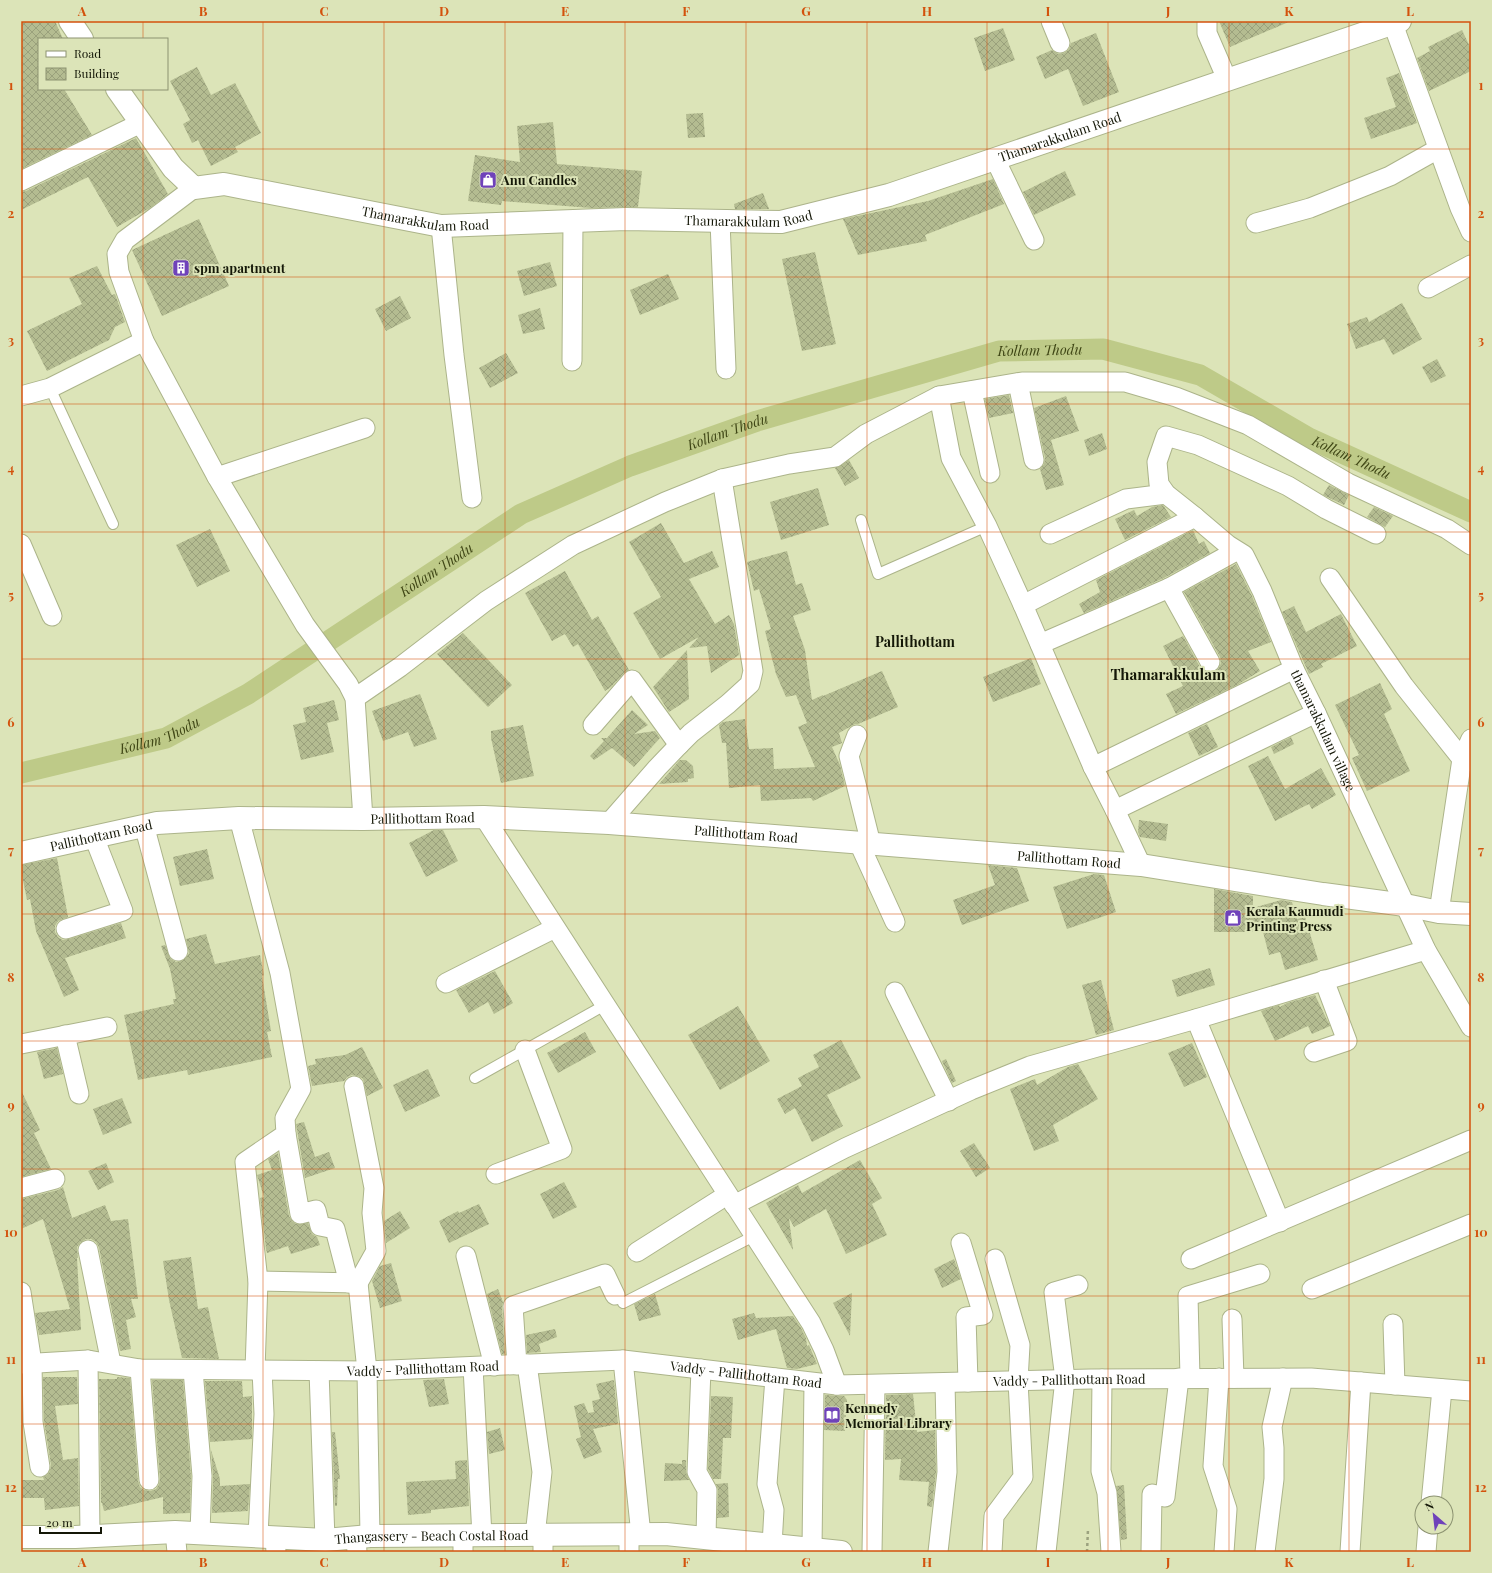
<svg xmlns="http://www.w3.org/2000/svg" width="1492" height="1573" font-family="'Playfair Display',serif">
<defs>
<pattern id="building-cross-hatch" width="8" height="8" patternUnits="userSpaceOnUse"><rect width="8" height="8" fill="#b4bc91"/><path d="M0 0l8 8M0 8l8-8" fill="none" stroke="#9aa17c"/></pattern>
</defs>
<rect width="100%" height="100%" fill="#dce4b8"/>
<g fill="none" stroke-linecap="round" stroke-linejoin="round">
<path stroke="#beca88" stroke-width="21" id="s1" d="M21,773L166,738L248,694L521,514L630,466L757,421L999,351L1103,349L1200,375L1309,438L1471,512"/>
</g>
<path fill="url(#building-cross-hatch)" d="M21,21H55L63,39H39V89H64L92,135L21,169Z
M1219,21H1291L1230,47Z
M1003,28L1015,60L985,71L974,38Z
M1462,30L1471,49V71L1429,91L1417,58L1430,51L1428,47Z
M1096,33L1119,92L1083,106L1068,69L1045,79L1036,57L1052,50L1058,54L1064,53L1069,49L1071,43Z
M197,67L211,95L235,83L261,133L235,147L238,152L211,166L198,140L192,143L183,124L190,120L170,81Z
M1399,73L1417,123L1371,139L1364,118L1396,107L1386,78Z
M703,113L705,137L688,138L686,114Z
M553,122L557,164L642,171L638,207L591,208L502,201L501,205L468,201L475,155L520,162L517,126Z
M136,138L168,194L150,208L117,227L88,177L21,210V192L26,191Z
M1065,171L1076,195L1034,215L1023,192Z
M993,179L1004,204L925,235L927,241L858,255L843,219L928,201Z
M763,193L769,209H735L734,204Z
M199,219L229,286L162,316L132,250Z
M815,252L836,344L802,351L782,259Z
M550,262L557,286L524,296L517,271Z
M97,266L112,295L115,294L125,322L115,327L109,340L47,371L27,331L82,304L69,278Z
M668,274L679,299L640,315L630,290Z
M400,296L411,318L386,331L375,309Z
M1402,303L1422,339L1393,355L1384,339L1356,349L1347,324L1367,317L1369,322Z
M540,308L545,329L523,334L518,315Z
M506,353L518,373L490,388L479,368Z
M1437,359L1446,376L1431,383L1422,367Z
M1009,395L1013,413L989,418L985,399Z
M1066,396L1079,431L1051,440L1064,485L1046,490L1040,469L1044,464L1045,458L1034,408Z
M1102,433L1107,449L1089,456L1084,440Z
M849,460L859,478L845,486L835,468Z
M1329,485L1349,495L1344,505L1323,495Z
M818,488L829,525L781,540L770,502Z
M1163,505L1171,517L1125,540L1115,519L1134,510L1137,516L1152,507Z
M1374,507L1393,516L1385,527L1367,517Z
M661,523L684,563L712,551L719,567L689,579L715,624L729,615L734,624L739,655L711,673L707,646L689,648L699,637L660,659L633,613L661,597L629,542Z
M210,529L230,571L197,587L176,545Z
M1193,530L1199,544L1204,541L1210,553L1164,578L1084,613L1079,604L1100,592L1096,580Z
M787,551L796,585L802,583L811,610L793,616L805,650L812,700L823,695V696L882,671L898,707L858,724H855L839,733L842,743L832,747L840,765L845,786L813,801L811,798L761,801L760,785L729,788L726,743H722L719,725L723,722L745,719L749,749L773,748L774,769L815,767L798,727L807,723L796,695L786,697L776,674L765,631L771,629L759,589L754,591L747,562Z
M1236,564L1252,596L1271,642L1248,651L1260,671L1237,685L1176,714L1166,694L1183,686L1163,646L1183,636L1200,667L1204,671L1209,673L1215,672L1219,668L1221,663L1220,657L1184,592Z
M565,571L592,620L598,616L629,670L624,673L611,687L605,691L578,644L573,647L565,634L552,641L525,593Z
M1294,606L1306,632L1341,614L1357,646L1321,664L1323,667L1309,674L1282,612Z
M463,633L512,685L488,707L437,654Z
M687,650L689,699L669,712L653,687Z
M1031,658L1041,684L993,702L983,677Z
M1380,683L1392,709L1384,714L1410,771L1367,791L1352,758L1359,755L1335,705Z
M420,694L437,739L414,747L408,732L383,741L372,711Z
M334,700L339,720L327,723L334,752L301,760L293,725L306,722L303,708Z
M632,710L648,725L634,734L655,731L660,738L634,767L612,748L594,760L590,756L604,741L601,738H607Z
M1207,724L1218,747L1199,756L1188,733Z
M523,725L534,776L501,783L491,738V731Z
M1291,737L1294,744L1274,754L1271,747Z
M1268,756L1285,789L1321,768L1336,795L1312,809L1309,804L1275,821L1248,766Z
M680,760H686L693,766L694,778L688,779V782L659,784Z
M1139,820L1168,824L1166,841L1140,837L1138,832Z
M434,830H443L458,861L426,877L409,843Z
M207,849L214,879L180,886L173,857Z
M57,858L68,917L58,921L55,926V932L58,937L63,940L69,939L121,923L126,938L65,958L79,990L64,997L36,931L30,899L27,900L21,870V865Z
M988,865L1017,868L1029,901L962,925L953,900L995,885Z
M1094,874L1104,875L1116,912L1067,929L1053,887Z
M1214,889L1253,896V908L1281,900L1292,902L1297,919L1305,917L1318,960L1285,970L1280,952L1269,955L1263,932H1214Z
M206,934L215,964L260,955L264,975L262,976L271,1031L267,1032L272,1057L188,1075L187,1070L138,1080L124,1015L174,1004L173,999H176L170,969L161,946L165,945L171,959L176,962L181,961L186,958L189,953L186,939Z
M1210,968L1215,985L1177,997L1172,980Z
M495,971L513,1003L494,1014L488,1002L469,1013L456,990Z
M1101,980L1114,1030L1096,1035L1082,985Z
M1315,995L1330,1026L1312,1034L1308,1026L1275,1041L1261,1011L1279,1005L1280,1007L1287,1003Z
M738,1006L770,1061L720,1090L688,1035Z
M585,1032L596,1052L558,1073L547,1053Z
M841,1040L861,1078L827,1095L843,1126L812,1142L795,1108L785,1114L777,1099L802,1086L798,1078L819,1067L813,1055Z
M1192,1043L1207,1077L1184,1087L1168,1053Z
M362,1047L383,1088L367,1096L363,1079L358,1076L352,1075L347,1077L344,1081L312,1086L308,1066L316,1064L315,1059L345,1055Z
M57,1048L63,1074L44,1079L37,1052Z
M946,1059L956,1081L952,1083L942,1061Z
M1078,1064L1098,1099L1053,1125L1059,1141L1034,1151L1010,1089L1035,1079L1037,1085L1068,1067Z
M428,1069L440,1096L405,1112L393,1085Z
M21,1090L40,1130L34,1133L51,1169L21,1177Z
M122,1098L132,1123L103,1135L93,1109Z
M304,1122L315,1157L329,1152L335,1168L305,1178L296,1124Z
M974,1143L990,1168L976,1177L960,1151Z
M278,1153L289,1216L292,1221L296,1224L308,1223L312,1234L317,1237L320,1245L291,1254L288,1246L267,1253L266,1249L260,1198L264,1197L257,1175L272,1170L268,1159Z
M860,1160L882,1198L872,1204L887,1235L846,1254L826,1209L794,1227L789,1218L793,1250L766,1203L798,1185L802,1193Z
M106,1163L114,1182L98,1190L88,1171Z
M564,1182L577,1207L553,1219L540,1194Z
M63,1187L72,1218L105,1205L111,1221L128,1219L138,1299H131L136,1317L126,1320L131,1349L120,1351L99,1248L96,1242L91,1239H86L81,1242L77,1247L78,1258H77L81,1330L39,1335L35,1313L70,1309L43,1219L21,1229V1199L58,1190Z
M479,1204L489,1224L449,1243L439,1221L458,1211L459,1213Z
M400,1211L410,1228L386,1243L384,1221Z
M191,1257L198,1309L208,1307L219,1359L182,1358L169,1300L163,1261Z
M954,1259L961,1279L942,1288L934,1269Z
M391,1263L402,1301L380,1308L372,1281L380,1266Z
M498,1289L503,1302L502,1307L505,1354H502L487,1294Z
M852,1293L850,1336L833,1303Z
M655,1294L661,1315L639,1321L634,1304Z
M754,1313L756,1318L793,1316L801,1328L806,1338L807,1346L809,1345L817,1364L797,1369L787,1368L776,1329L738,1340L732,1319Z
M555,1329L557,1337L539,1344L541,1352L527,1353L526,1335Z
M43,1377H77L78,1404L55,1406L63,1460L78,1458L79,1506L45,1510L44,1498H21V1480H44L43,1477L47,1475L50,1471L51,1465L44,1421Z
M117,1377L130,1378L138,1481L140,1487L144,1490L150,1491L156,1489L159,1484L160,1479L152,1380H183L191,1476L190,1513L163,1514V1497L104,1511L102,1503H101L99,1379H117Z
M444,1379L449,1404L429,1407L423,1380Z
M614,1380L618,1424L593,1429L602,1452L584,1459L576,1439L581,1437L574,1406L584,1403L588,1413L594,1412L592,1401L600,1399L596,1384Z
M205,1381H242L243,1397L252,1396V1439L210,1442Z
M913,1394L917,1432L935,1430L936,1472L932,1507L927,1506L929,1482L899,1480L901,1459L885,1460L886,1395Z
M825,1395L844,1396L847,1400L845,1431L824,1430Z
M711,1396L733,1397L731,1438H723L721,1479H713L708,1469Z
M500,1428L505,1450L489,1454L487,1432Z
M332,1432H335L340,1479H338L337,1506H335Z
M211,1450L220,1479V1486L250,1484L248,1511L212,1513L213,1476Z
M467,1460L469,1506L431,1510V1513L408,1515L406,1482L456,1479L455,1461Z
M682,1460H686V1472L689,1480L664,1481L665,1463L682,1464Z
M728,1483L729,1517L717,1518L718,1490L716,1484Z
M1124,1485L1127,1539L1121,1540L1116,1486Z"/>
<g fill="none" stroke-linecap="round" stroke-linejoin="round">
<defs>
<path id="lane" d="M50,388L113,524
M861,520L878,574L987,526
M475,1078L605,1005
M623,1303L754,1236"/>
<g id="street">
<path d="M1051,21L1060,43"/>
<path d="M1207,21V33L1223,70"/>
<path d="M1393,24L1460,208L1471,232"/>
<path d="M995,159L1034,240"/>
<path d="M21,181L141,123"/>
<path d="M194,188L125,240L117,254L119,272L144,341L217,477L305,625L348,684L355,698L363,819"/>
<path d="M720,221L726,369"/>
<path d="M1256,223L1310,208L1390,176L1438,149"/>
<path d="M441,226L454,355L472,498"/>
<path d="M1428,288L1471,265"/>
<path d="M572,361L573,221"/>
<path d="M1018,383L1034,460"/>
<path d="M972,391L990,473"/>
<path d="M21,396L50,388L144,341"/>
<path d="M939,396L951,458L987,526L1023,605L1093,767L1115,810L1141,865"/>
<path d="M217,477L365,428"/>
<path d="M1195,517L1166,494L1159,484L1157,462L1166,436L1198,445L1288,486L1326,509L1376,534"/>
<path d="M1050,534L1126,499L1166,494"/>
<path d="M21,544L52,616"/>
<path d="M1330,578L1404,686L1462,759L1471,761"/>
<path d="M1169,588L1210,662"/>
<path id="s2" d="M1023,605L1195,517L1228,545L1244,555L1262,591L1294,669L1316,713L1426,950L1471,1027"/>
<path d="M1040,644L1169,588L1236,551"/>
<path d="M355,698L400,667L486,601L573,545L665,502L722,479L789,464L835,457L866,434L939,396L1022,382H1125L1176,397L1248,425L1348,483L1447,529L1471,545"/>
<path d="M593,725L632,680L679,745"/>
<path d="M857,735L849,756L871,844"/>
<path d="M1093,767L1294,669"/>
<path d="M1115,810L1316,713"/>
<path d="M484,817L811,1323L824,1350L837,1385"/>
<path d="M239,818L280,973L301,1089L285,1118L286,1134L245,1162L258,1281L255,1370"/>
<path d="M609,823L657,768L679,745L691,733L728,704L750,684L753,671L722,479"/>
<path d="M144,825L178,951"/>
<path d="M859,843L895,922"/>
<path d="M1439,912L1462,759L1471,739"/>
<path d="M66,929L123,911L94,837"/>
<path d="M446,983L555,928"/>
<path d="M895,992L949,1101"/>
<path d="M1196,1019L1280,1222"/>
<path d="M65,1035L79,1094"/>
<path d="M21,1044L107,1027"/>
<path d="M1314,1052L1347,1041L1324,980"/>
<path d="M286,1134L300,1214L316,1210L320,1226L335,1229L349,1283"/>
<path d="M496,1174L562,1149L525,1050"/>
<path d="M21,1188L55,1179"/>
<path d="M734,1205L845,1148L971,1090L1030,1066L1196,1019L1426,950"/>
<path d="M961,1243L983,1315L966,1317L968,1382"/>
<path d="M88,1250L111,1363"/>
<path d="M637,1252L727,1195"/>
<path d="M466,1256L494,1366"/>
<path d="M1191,1259L1471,1140"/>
<path d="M258,1281L358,1283L376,1251L372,1213L374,1188L354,1086"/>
<path d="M358,1283L367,1371L370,1536"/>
<path d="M1312,1289L1471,1224"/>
<path d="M21,1292L32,1363L33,1422L40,1467"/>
<path d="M1232,1319L1234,1378"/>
<path d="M1393,1324L1395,1385"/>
<path d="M88,1360L90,1536"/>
<path d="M623,1360L641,1535"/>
<path id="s3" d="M21,1364L88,1360L140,1369L367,1371L623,1360L837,1385L1091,1379L1311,1378L1471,1391"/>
<path d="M527,1364L542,1472L535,1536"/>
<path d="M517,1365L513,1306L605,1274L615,1295"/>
<path d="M473,1367L482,1536"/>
<path d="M140,1369L149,1480"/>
<path d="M701,1369L697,1472L707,1490L706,1539"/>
<path d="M193,1370L202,1476L200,1533"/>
<path d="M319,1371L325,1540"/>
<path d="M1190,1378L1188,1296L1260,1274"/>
<path d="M1219,1378L1213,1466L1227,1509L1224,1552"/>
<path d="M1102,1379L1101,1471L1107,1493L1111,1552"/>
<path d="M1431,1503L1442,1389"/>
<path d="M175,1532L177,1552"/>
<path d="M629,1535V1552"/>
<path d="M258,1536L264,1414L262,1370"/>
<path d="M463,1536V1552"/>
<path d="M543,1536V1552"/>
<path d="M275,1537L276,1552"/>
<path d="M356,1538L357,1552"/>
<path d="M772,1545L774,1510L767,1484L775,1378"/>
<path d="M812,1549L814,1383"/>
<path d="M872,1552L875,1385"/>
<path d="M938,1552L947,1472L945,1383"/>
<path d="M992,1552L994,1516L1023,1477L1018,1381L1020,1345L995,1259"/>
<path d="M1046,1552L1065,1379L1054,1292L1078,1285"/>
<path d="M1151,1552L1152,1494L1165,1497L1179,1378"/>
<path d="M1265,1552L1274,1479V1448L1272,1427L1283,1378"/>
<path d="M1350,1552L1361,1382"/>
<path d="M1426,1552L1428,1527"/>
</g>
<g id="secondary">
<path d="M70,21L82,39"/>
<path id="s4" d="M117,89L173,168L194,188L224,184L441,226L626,219L781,222L889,195L1400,21"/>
<path id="s5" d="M21,853L157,823L239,818L363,819L484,817L609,823L1141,865L1323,894L1405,905L1439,912L1471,914"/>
<path id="s6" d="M21,1537H75L175,1532L325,1540L370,1536L666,1534L841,1552"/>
</g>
</defs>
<use href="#lane" stroke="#acb48a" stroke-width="12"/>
<use href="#street" stroke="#acb48a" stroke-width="21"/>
<use href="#secondary" stroke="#acb48a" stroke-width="24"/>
<path stroke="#9ca27f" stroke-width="2.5" stroke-dasharray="3 3" stroke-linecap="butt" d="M1087,1552L1088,1529"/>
<use href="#lane" stroke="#fff" stroke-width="10"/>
<use href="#street" stroke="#fff" stroke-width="19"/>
<use href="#secondary" stroke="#fff" stroke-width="22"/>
</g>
<path fill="none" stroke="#d3520c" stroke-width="1" stroke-opacity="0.55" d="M143,21V39M263,21V1552M384,21V1552M505,21V1552M625,21V1552M746,21V1552M867,21V1552M987,21V1552M1108,21V1552M1229,21V1552M1349,21V1552M143,89V1552M21,149H1471M21,277H1471M21,404H1471M21,532H1471M21,659H1471M21,786H1471M21,914H1471M21,1041H1471M21,1169H1471M21,1296H1471M21,1424H1471"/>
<defs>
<symbol id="shop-square" viewBox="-11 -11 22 22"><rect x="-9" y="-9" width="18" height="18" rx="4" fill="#6f42ba" stroke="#dce4b8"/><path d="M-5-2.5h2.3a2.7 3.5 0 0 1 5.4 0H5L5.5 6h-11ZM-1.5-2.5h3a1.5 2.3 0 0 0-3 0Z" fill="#fff"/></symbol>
<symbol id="building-square" viewBox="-11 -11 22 22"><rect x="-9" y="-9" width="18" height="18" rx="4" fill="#6f42ba" stroke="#dce4b8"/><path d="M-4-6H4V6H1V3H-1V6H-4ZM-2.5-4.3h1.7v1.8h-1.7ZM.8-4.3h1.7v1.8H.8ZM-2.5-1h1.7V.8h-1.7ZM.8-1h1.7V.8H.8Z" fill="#fff"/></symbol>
<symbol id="library-square" viewBox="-11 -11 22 22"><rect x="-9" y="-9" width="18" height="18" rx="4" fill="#6f42ba" stroke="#dce4b8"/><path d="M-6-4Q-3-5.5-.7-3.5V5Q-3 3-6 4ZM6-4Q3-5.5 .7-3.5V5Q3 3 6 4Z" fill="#fff"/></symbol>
</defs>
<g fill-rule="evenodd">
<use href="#shop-square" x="478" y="170" width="20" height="20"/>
<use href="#building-square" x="171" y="258" width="20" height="20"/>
<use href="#shop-square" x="1223" y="908" width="20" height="20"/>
<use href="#library-square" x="822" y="1405" width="20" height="20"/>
</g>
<g text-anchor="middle" stroke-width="4" stroke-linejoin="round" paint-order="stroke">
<g font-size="13" fill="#141707" stroke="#dce4b8">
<text dy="5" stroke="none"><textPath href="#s4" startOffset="1009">Thamarakkulam Road</textPath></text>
<text dy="5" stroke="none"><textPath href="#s4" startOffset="685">Thamarakkulam Road</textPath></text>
<text dy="5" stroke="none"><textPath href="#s4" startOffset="361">Thamarakkulam Road</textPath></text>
<text dy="5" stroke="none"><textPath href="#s2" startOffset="448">thamarakkulam village</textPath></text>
<text dy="5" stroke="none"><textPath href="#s5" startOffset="405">Pallithottam Road</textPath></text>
<text dy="5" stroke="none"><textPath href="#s5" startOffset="729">Pallithottam Road</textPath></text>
<text dy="5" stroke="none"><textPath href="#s5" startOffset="82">Pallithottam Road</textPath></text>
<text dy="5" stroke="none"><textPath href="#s5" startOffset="1053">Pallithottam Road</textPath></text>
<text dy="5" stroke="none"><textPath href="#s3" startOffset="403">Vaddy - Pallithottam Road</textPath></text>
<text dy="5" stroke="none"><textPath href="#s3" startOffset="727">Vaddy - Pallithottam Road</textPath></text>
<text dy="5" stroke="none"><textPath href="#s3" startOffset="1051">Vaddy - Pallithottam Road</textPath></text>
<text dy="5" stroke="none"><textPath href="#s6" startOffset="411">Thangassery - Beach Costal Road</textPath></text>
</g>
<g font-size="13" font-weight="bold" fill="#141707" stroke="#dce4b8" text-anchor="start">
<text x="501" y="185">Anu Candles</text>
<text x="194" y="273">spm apartment</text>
<text x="1246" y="916">Kerala Kaumudi<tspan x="1246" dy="15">Printing Press</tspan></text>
<text x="845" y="1413">Kennedy<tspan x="845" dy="15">Memorial Library</tspan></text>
</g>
<g font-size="14" font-style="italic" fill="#3f4615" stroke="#dce4b8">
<text dy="5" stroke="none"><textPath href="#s1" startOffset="1116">Kollam Thodu</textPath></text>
<text dy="5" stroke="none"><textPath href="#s1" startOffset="792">Kollam Thodu</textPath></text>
<text dy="5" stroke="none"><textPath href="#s1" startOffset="1452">Kollam Thodu</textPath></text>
<text dy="5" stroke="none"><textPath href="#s1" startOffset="468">Kollam Thodu</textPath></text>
<text dy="5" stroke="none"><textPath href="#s1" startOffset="144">Kollam Thodu</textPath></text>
</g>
<g font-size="14" font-weight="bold" fill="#141707" stroke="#dce4b8">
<text x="915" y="647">Pallithottam</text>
</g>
<g font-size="15" font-weight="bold" fill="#141707" stroke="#dce4b8">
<text x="1168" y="680">Thamarakkulam</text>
</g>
</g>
<rect width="1492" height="1573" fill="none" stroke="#dce4b8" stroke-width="44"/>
<rect x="38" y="38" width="130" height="52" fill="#dce4b8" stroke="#8c9271"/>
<rect x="46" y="51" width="20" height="6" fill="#ffffff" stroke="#8c9271"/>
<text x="74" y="58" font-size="12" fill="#141707">Road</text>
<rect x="46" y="68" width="20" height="12" fill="url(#building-cross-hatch)" stroke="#8c9271"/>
<text x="74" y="78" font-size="12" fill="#141707">Building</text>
<g transform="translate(1434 1515) rotate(332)"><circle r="19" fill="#dce4b8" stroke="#8c9271"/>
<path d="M0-3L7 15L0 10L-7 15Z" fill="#6f42ba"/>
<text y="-6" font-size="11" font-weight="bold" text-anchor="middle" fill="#141707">N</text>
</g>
<path d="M40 1527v6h61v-6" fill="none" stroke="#141707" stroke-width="2"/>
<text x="46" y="1527" font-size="12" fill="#141707" stroke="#dce4b8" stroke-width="3" paint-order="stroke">20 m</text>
<rect x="22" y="22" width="1448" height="1529" fill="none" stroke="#d3520c" stroke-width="1.5"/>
<g font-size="13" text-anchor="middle" font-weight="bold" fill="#d3520c">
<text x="82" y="16">A</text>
<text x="203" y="16">B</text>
<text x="324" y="16">C</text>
<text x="444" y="16">D</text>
<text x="565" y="16">E</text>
<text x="686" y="16">F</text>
<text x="806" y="16">G</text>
<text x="927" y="16">H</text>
<text x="1048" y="16">I</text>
<text x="1168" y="16">J</text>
<text x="1289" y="16">K</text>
<text x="1410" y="16">L</text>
<text x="11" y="90">1</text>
<text x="1481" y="90">1</text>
<text x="11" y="218">2</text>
<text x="1481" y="218">2</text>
<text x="11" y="345">3</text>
<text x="1481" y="345">3</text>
<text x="11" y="473">4</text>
<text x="1481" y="473">4</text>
<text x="11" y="600">5</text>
<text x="1481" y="600">5</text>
<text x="11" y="727">6</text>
<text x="1481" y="727">6</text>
<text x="11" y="855">7</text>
<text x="1481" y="855">7</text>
<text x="11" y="982">8</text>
<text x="1481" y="982">8</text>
<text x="11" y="1110">9</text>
<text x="1481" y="1110">9</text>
<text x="11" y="1237">10</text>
<text x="1481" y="1237">10</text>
<text x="11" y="1364">11</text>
<text x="1481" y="1364">11</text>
<text x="11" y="1492">12</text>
<text x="1481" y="1492">12</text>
<text x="82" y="1567">A</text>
<text x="203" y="1567">B</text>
<text x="324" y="1567">C</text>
<text x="444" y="1567">D</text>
<text x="565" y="1567">E</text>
<text x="686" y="1567">F</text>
<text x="806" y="1567">G</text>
<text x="927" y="1567">H</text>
<text x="1048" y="1567">I</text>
<text x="1168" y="1567">J</text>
<text x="1289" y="1567">K</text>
<text x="1410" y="1567">L</text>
</g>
</svg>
